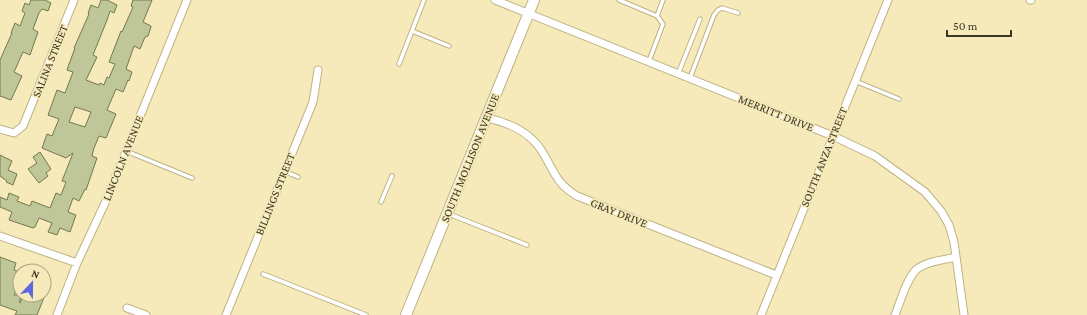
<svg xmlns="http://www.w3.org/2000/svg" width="1087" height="315" font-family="'Crimson Pro',serif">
<rect width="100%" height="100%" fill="#f6eabb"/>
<path fill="#bfc698" stroke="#73794e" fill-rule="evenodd" d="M31,0H45L51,3L48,11L42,9L39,13L33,29L38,32L30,55L23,52L14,72L22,76L11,100L0,96V60L12,33H11L15,23L20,26L25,13L22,11L25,3L29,5Z
M101,0H107L117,5L114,13L110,11L107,20L93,55L97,57L86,80L99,85L100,83L104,85L107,77L109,78L115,64L109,62L121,31L122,32L133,7L131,6L133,0H152L143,22L151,26V27L148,36L145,37L140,49L134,46L126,69L132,72L129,81L128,80L123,92L116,89L107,110L116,114L106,138L99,136L94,148L92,156L97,158L86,190L85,189L79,201L73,198L68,212L76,215L70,232L60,228L57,235L48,232L52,223L39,218L35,227L33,228L9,220L12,212L0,207V197L7,200L9,193L19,197L17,201L30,206L32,201L50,208L56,193L61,195L66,182L62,181L73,153L66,158L42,148L47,134L52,136L59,119L48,115L57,90L65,93L73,72L67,70L68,67L75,48H74L89,14L88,13L91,5L98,8ZM75,107L91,112L85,127L69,122Z
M40,152L51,169L46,173L48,176L39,183L28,169L37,163L33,157Z
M0,155L12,161L8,170L17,174L13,185L6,182L7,181L0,176Z
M0,257L16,263L14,270L20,272V280L14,295H20V303L23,295H45L37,315H15L17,311L0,305Z"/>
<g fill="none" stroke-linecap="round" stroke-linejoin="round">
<defs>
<path id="service" d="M619,0L657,16L663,0
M412,31L449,46
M649,61L663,24L657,16
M399,64L424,0
M678,74L700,19
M690,78L714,15L718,10L722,8L738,13
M855,81L899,99
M126,151L192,178
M284,171L298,177
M381,202L392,176
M449,214L527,245
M263,274L366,315"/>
<path id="minor" d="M495,0L833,136L875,156L925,192L941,211L949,225L954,242L964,315
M1030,0H1031
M487,118C510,123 531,132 543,153C555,173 556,183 577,196L776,275
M0,129L14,133L23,126L74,0
M0,236L77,263
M127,308L146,315
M57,315L77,263L105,203L187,0
M226,315L313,102L318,70
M761,315L888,0
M895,315C900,303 907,277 917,269C927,261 944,260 956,257"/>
<path id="secondary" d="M406,315L534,0"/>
</defs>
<use href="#service" stroke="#beb385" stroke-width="5.5"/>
<use href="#minor" stroke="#beb385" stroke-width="9"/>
<use href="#secondary" stroke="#beb385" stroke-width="12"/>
<use href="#service" stroke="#fff" stroke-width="3.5"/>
<use href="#minor" stroke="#fff" stroke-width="7"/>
<use href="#secondary" stroke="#fff" stroke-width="10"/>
</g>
<g text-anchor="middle" stroke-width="3.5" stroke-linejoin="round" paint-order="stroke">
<g font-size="12" fill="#3b3724" stroke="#f6eabb">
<text transform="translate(50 61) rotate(-68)" y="4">SALINA STREET</text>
<text transform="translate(776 113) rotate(22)" y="4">MERRITT DRIVE</text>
<text transform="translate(824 157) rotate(-68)" y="4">SOUTH ANZA STREET</text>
<text transform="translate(123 158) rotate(-68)" y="4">LINCOLN AVENUE</text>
<text transform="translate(470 158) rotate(-68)" y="4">SOUTH MOLLISON AVENUE</text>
<text transform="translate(275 194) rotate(-68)" y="4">BILLINGS STREET</text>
<text transform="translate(619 213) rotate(22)" y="4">GRAY DRIVE</text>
</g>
</g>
<g transform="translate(32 283) rotate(22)"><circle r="19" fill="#f6eabb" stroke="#aba27f"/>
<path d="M0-3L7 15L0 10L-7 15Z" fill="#5e68e0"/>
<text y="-6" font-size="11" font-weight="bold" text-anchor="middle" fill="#3b3724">N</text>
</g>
<path d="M947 30v6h64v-6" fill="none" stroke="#3b3724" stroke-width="2"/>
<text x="953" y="30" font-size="12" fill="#3b3724" stroke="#f6eabb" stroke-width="3" paint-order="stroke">50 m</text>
</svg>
